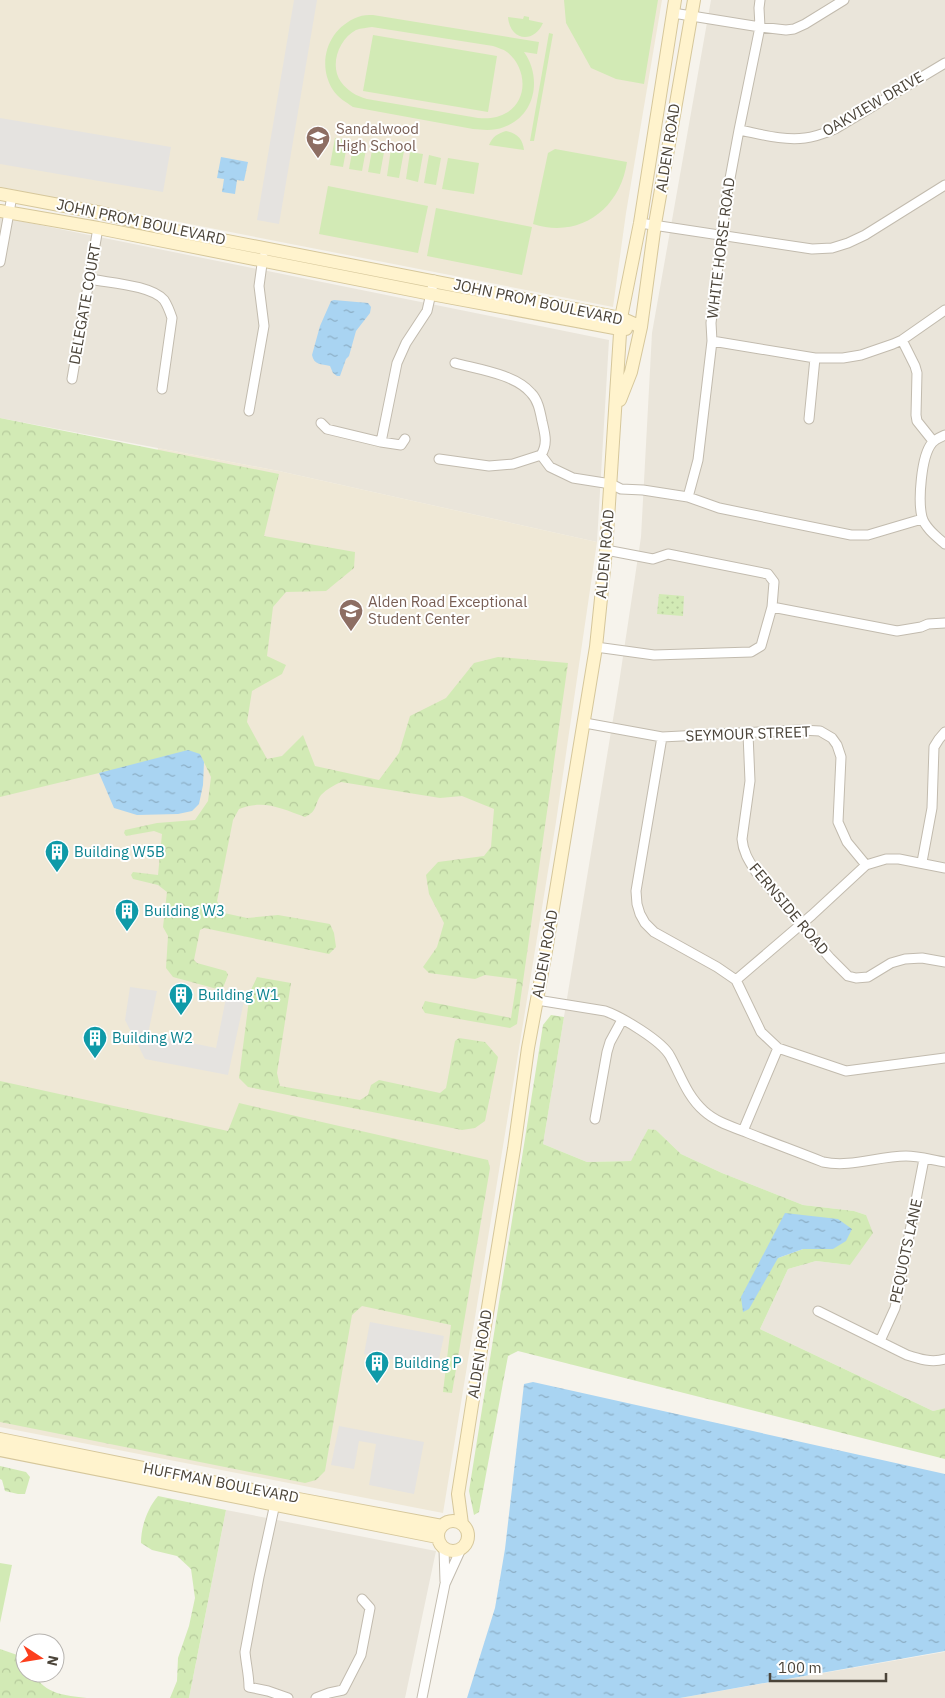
<svg xmlns="http://www.w3.org/2000/svg" width="945" height="1698" font-family="'IBM Plex Sans',sans-serif">
<defs>
<pattern id="grass-dots" width="8" height="8" patternUnits="userSpaceOnUse" patternTransform="scale(1.25)"><rect width="8" height="8" fill="#d2eab5"/><path d="M2 2h.1M6 6h.1" fill="none" stroke="#b6ca9c" stroke-width="1.8" stroke-linecap="round"/></pattern>
<pattern id="forest-crowns" width="20" height="18" patternUnits="userSpaceOnUse" patternTransform="scale(1.25)"><rect width="20" height="18" fill="#d2eab5"/><path d="M2 6a3 3 0 1 1 6 0M12 15a3 3 0 1 1 6 0" fill="none" stroke="#b6ca9c"/></pattern>
<pattern id="water-ripples" width="26" height="14" patternUnits="userSpaceOnUse" patternTransform="scale(1.25)"><rect width="26" height="14" fill="#a9d4f2"/><path d="M2 4q2-2 4 0t4 0M15 11q2-2 4 0t4 0" fill="none" stroke="#8caec5"/></pattern>
</defs>
<rect width="100%" height="100%" fill="#f6f3ec"/>
<path fill="#eae5da" d="M711,0H945V1408L933,1411L760,1329L788,1269L816,1261L850,1265L866,1215L854,1211L803,1205L722,1173L681,1154L656,1130L648,1129L632,1161L587,1162L543,1144L619,683L641,537L652,333Z
M0,217L609,340L597,542L279,471L0,418Z
M226,1510L436,1551L405,1698H189Z
M945,1651V1698H680L944,1652Z"/>
<path fill="#efe8d6" d="M0,0H662L626,213L613,307L0,187Z
M158,448L279,471L597,542L556,822L443,1513L0,1427V763L98,721Z"/>
<path fill="url(#grass-dots)" d="M659,594L684,596L683,616L657,614Z"/>
<path fill="url(#forest-crowns)" fill-rule="evenodd" d="M0,418L279,474L264,536L355,552L354,568L326,591L286,592L273,607L267,656L286,665L282,674L252,691L247,722L267,759L282,756L303,735L315,766L379,780L399,753L410,716L446,698L474,663L498,657L568,663L517,1024L510,1028L425,1013L422,1008L425,1001L511,1018L517,979L485,975L475,979L429,973L423,967L437,947L444,923L429,894L426,875L438,862L484,856L491,847L494,809L462,796L440,798L341,782C334,785 327,789 321,795C314,805 318,811 305,817C282,809 264,799 239,809L233,820L217,901L224,913L247,918L278,915L330,924L334,933L336,947L329,954L204,928L200,930L194,960L197,963L226,971L228,975L223,988L217,989L173,977L166,968L168,936L163,927L167,892L158,885L133,879L131,875L133,872L158,875L162,834L154,831L126,836L124,833L125,830L157,823L195,820L208,801L211,777L200,754L99,773L0,797Z
M257,977L291,983L277,1073L280,1086L360,1100L368,1095L371,1085L379,1080L440,1093L446,1088L455,1041L459,1038L485,1042L498,1057L485,1121L475,1128L462,1130L248,1087L239,1078L250,992Z
M551,1015L564,1017L543,1144L587,1162L631,1161L648,1129L656,1130L681,1154L722,1173L803,1205L854,1211L866,1215L873,1233L850,1265L816,1261L788,1269L760,1329L933,1411L945,1408V1459L518,1351L508,1356L479,1512L474,1515L469,1491L543,1025ZM838,1219L833,1249H803L778,1258Z
M0,1081L228,1131L239,1103L488,1160L490,1168L452,1393L443,1392L451,1325L362,1306L352,1315L325,1471L316,1480L305,1483L0,1422Z
M0,1466L26,1472L30,1477L25,1494H18L5,1491L2,1480L0,1479Z
M158,1496L226,1510L189,1698H170L177,1681L178,1658L189,1626L195,1598L191,1569L177,1556L152,1550L141,1543C141,1527 147,1509 158,1496Z
M0,1649L23,1657L25,1659V1673H33C46,1695 64,1695 87,1698H0Z"/>
<path fill="#d2eab5" fill-rule="evenodd" d="M564,0H658L644,84L616,79L591,68L566,23Z
M373,15L539,42L537,54L524,52C542,77 536,116 504,127C494,131 484,130 473,129L353,107C346,102 338,98 333,90C316,63 328,28 358,17C363,15 368,15 373,15ZM372,27L493,46C498,48 503,49 507,52C526,67 529,98 508,112C498,118 489,119 478,118L367,99C356,96 348,91 341,82C329,65 339,39 356,30C361,28 367,28 372,27Z
M524,16L529,17V20L543,23C534,44 510,41 508,17L523,19Z
M549,33L553,34L534,141H530Z
M373,35L497,56L488,112L363,91Z
M506,131C517,133 523,139 524,150L489,145C493,136 497,134 506,131Z
M335,138L348,140L343,167L330,165Z
M354,142L367,144L362,171L349,169Z
M373,145L385,147L380,174L368,172Z
M391,149L404,151L399,178L387,176Z
M555,149L627,162C620,209 580,239 533,224L548,153Z
M410,152L423,154L418,182L406,179Z
M429,155L441,158L436,185L424,183Z
M448,158L479,163L474,194L442,189Z
M328,186L428,206L418,253L319,234Z
M436,208L532,227L522,275L427,256Z
M0,1563L12,1565L0,1623Z"/>
<path fill="#e5e3e0" d="M294,0H317L279,224L257,220Z
M0,118L171,147L163,192L0,164Z
M130,987L157,991L148,1034L216,1048L228,988L246,992L228,1075L145,1059L125,1020Z
M370,1322L444,1336L437,1368L364,1354Z
M339,1426L424,1442L414,1494L369,1485L376,1444L359,1441L354,1469L331,1465Z"/>
<path fill="url(#water-ripples)" d="M221,157L248,162L244,181L237,180L235,194L222,192L224,179L217,178Z
M334,300L368,303L371,307L370,313L356,331L349,356L346,359L340,376H337L333,373L330,366C321,364 314,365 312,355L320,326L331,301Z
M188,750L200,754L204,762L203,785L199,804L192,811L178,814L137,815L114,808L99,773Z
M785,1213L838,1219L852,1229L846,1241L833,1249H803L778,1258L749,1309L743,1312L741,1297Z
M533,1382L945,1474V1651L680,1698H467L495,1608L505,1549L524,1384Z"/>
<g fill="none" stroke-linecap="round" stroke-linejoin="round">
<defs>
<path id="street" d="M673,13L760,27L786,30L794,29L805,24L844,0
M739,130C760,134 784,141 805,138C816,137 825,133 835,129L945,63
M640,223L812,249L832,248L848,243L865,235L945,185
M0,262L12,196
M90,279C109,283 151,285 164,300C168,306 170,312 172,318L162,389
M902,340L915,366L917,373L916,415L917,421L933,441
M712,341L815,358H843L861,355L893,344L902,340L945,310
M455,363C477,369 515,374 531,393C538,400 540,411 542,421C545,434 548,444 541,455
M72,379L98,228
M249,411L264,326L259,286L263,257
M809,419L815,358
M321,423L327,429L381,442L401,445L405,439
M945,435C941,437 935,439 932,443C921,456 918,501 922,517C925,528 937,537 945,544
M381,442L397,363L406,343L427,311L434,280
M541,455L550,467L573,478L611,484L621,489L643,490L688,497L719,508L851,535H868L922,519
M439,459L489,466L513,464L541,455
M688,497L698,460L712,341L711,323L726,200L739,130L760,27L759,8L760,0
M772,607L897,631L921,627L928,624L945,623
M596,647L654,655L751,652L761,646L772,607L774,582L768,574L668,554L653,559L606,550
M585,723L662,737L801,730L820,731L832,738L837,745L841,757L838,822L847,842L866,865
M748,734L750,781L742,839C743,852 749,861 756,872L830,958L848,976L856,978L868,977L891,963L905,959L922,958L945,962
M662,737L636,891L637,904L640,914L645,923L654,932L717,967L736,980L761,1032L778,1048L846,1071L945,1058
M922,862L932,808L934,747L939,739L945,732
M736,980L812,915L866,865L886,859H899L945,868
M537,1000L605,1011C622,1017 662,1041 670,1056C681,1076 687,1096 704,1111C716,1122 733,1127 748,1133C773,1143 798,1152 823,1162C851,1168 878,1156 906,1156C919,1156 932,1160 945,1162
M595,1119L607,1052L610,1042L622,1020
M743,1131L778,1048
M818,1311L907,1355C919,1359 932,1363 945,1359
M880,1341L895,1308L924,1159
M276,1499L259,1577L245,1652C246,1664 249,1675 249,1687L268,1691L288,1698
M444,1549L445,1581
M316,1698L329,1693L343,1690L361,1655L370,1608L362,1599
M422,1698L445,1584L461,1549"/>
<path id="secondary" d="M0,194L102,213L166,229L621,318L641,327
M0,211L98,228L431,294L620,329H626
M620,400L631,372L641,327L655,224L694,0
M0,1439L277,1495L442,1526
M0,1450L437,1537
M438 1536a15 15 0 1 1 30 0a15 15 0 1 1-30 0Z
M462,1524L458,1494L472,1405L514,1149L528,1048L546,951L596,647L606,550L621,318L640,223L675,0"/>
</defs>
<use href="#street" stroke="#c2bbae" stroke-width="11"/>
<use href="#secondary" stroke="#d6c79b" stroke-width="14"/>
<use href="#street" stroke="#fff" stroke-width="9"/>
<use href="#secondary" stroke="#fff3cd" stroke-width="12"/>
</g>
<defs>
<symbol id="school-pin" viewBox="-11 -11 22 30"><path d="M0 17L-7.5 6A9.5 9.5 0 1 1 7.5 6Z" fill="#8d6e63" stroke="#fff"/><path d="M0-5L7-2L0 1L-7-2ZM-4 1L0 2.5L4 1V4Q0 6-4 4Z" fill="#fff"/></symbol>
<symbol id="building-pin" viewBox="-11 -11 22 30"><path d="M0 17L-7.5 6A9.5 9.5 0 1 1 7.5 6Z" fill="#0f9aa8" stroke="#fff"/><path d="M-4-6H4V6H1V3H-1V6H-4ZM-2.5-4.3h1.7v1.8h-1.7ZM.8-4.3h1.7v1.8H.8ZM-2.5-1h1.7V.8h-1.7ZM.8-1h1.7V.8H.8Z" fill="#fff"/></symbol>
</defs>
<g fill-rule="evenodd">
<use href="#school-pin" x="304" y="124" width="28" height="38"/>
<use href="#school-pin" x="337" y="597" width="28" height="38"/>
<use href="#building-pin" x="43" y="838" width="28" height="38"/>
<use href="#building-pin" x="113" y="897" width="28" height="38"/>
<use href="#building-pin" x="167" y="981" width="28" height="38"/>
<use href="#building-pin" x="81" y="1024" width="28" height="38"/>
<use href="#building-pin" x="363" y="1349" width="28" height="38"/>
</g>
<g text-anchor="middle" stroke-width="4" stroke-linejoin="round" paint-order="stroke">
<g font-size="15" fill="#4b4439" stroke="#fff">
<text transform="translate(873 104) rotate(-30)" y="5">OAKVIEW DRIVE</text>
<text transform="translate(668 148) rotate(-81)" y="5">ALDEN ROAD</text>
<text transform="translate(141 222) rotate(12)" y="5">JOHN PROM BOULEVARD</text>
<text transform="translate(721 248) rotate(-83)" y="5">WHITE HORSE ROAD</text>
<text transform="translate(538 302) rotate(12)" y="5">JOHN PROM BOULEVARD</text>
<text transform="translate(85 304) rotate(-80)" y="5">DELEGATE COURT</text>
<text transform="translate(605 554) rotate(-85)" y="5">ALDEN ROAD</text>
<text transform="translate(748 734) rotate(-2)" y="5">SEYMOUR STREET</text>
<text transform="translate(789 909) rotate(50)" y="5">FERNSIDE ROAD</text>
<text transform="translate(545 954) rotate(-80)" y="5">ALDEN ROAD</text>
<text transform="translate(906 1251) rotate(-78)" y="5">PEQUOTS LANE</text>
<text transform="translate(480 1354) rotate(-81)" y="5">ALDEN ROAD</text>
<text transform="translate(221 1483) rotate(11)" y="5">HUFFMAN BOULEVARD</text>
</g>
<g font-size="15" fill="#785e54" stroke="#fff" text-anchor="start">
<text x="336" y="134">Sandalwood<tspan x="336" dy="17">High School</tspan></text>
<text x="368" y="607">Alden Road Exceptional<tspan x="368" dy="17">Student Center</tspan></text>
</g>
<g font-size="15" fill="#0d838f" stroke="#fff" text-anchor="start">
<text x="74" y="857">Building W5B</text>
<text x="144" y="916">Building W3</text>
<text x="198" y="1000">Building W1</text>
<text x="112" y="1043">Building W2</text>
<text x="394" y="1368">Building P</text>
</g>
</g>
<g transform="translate(40 1658) rotate(102)"><circle r="24" fill="#ffffff" stroke="#b7b4b0"/>
<path d="M0-4L9 19L0 12L-9 19Z" fill="#fc3f1d"/>
<text y="-8" font-size="14" font-weight="bold" text-anchor="middle" fill="#4b4439">N</text>
</g>
<path d="M770 1673v8h116v-8" fill="none" stroke="#4b4439" stroke-width="2.5"/>
<text x="778" y="1673" font-size="15" fill="#4b4439" stroke="#ffffff" stroke-width="4" paint-order="stroke">100 m</text>
</svg>
